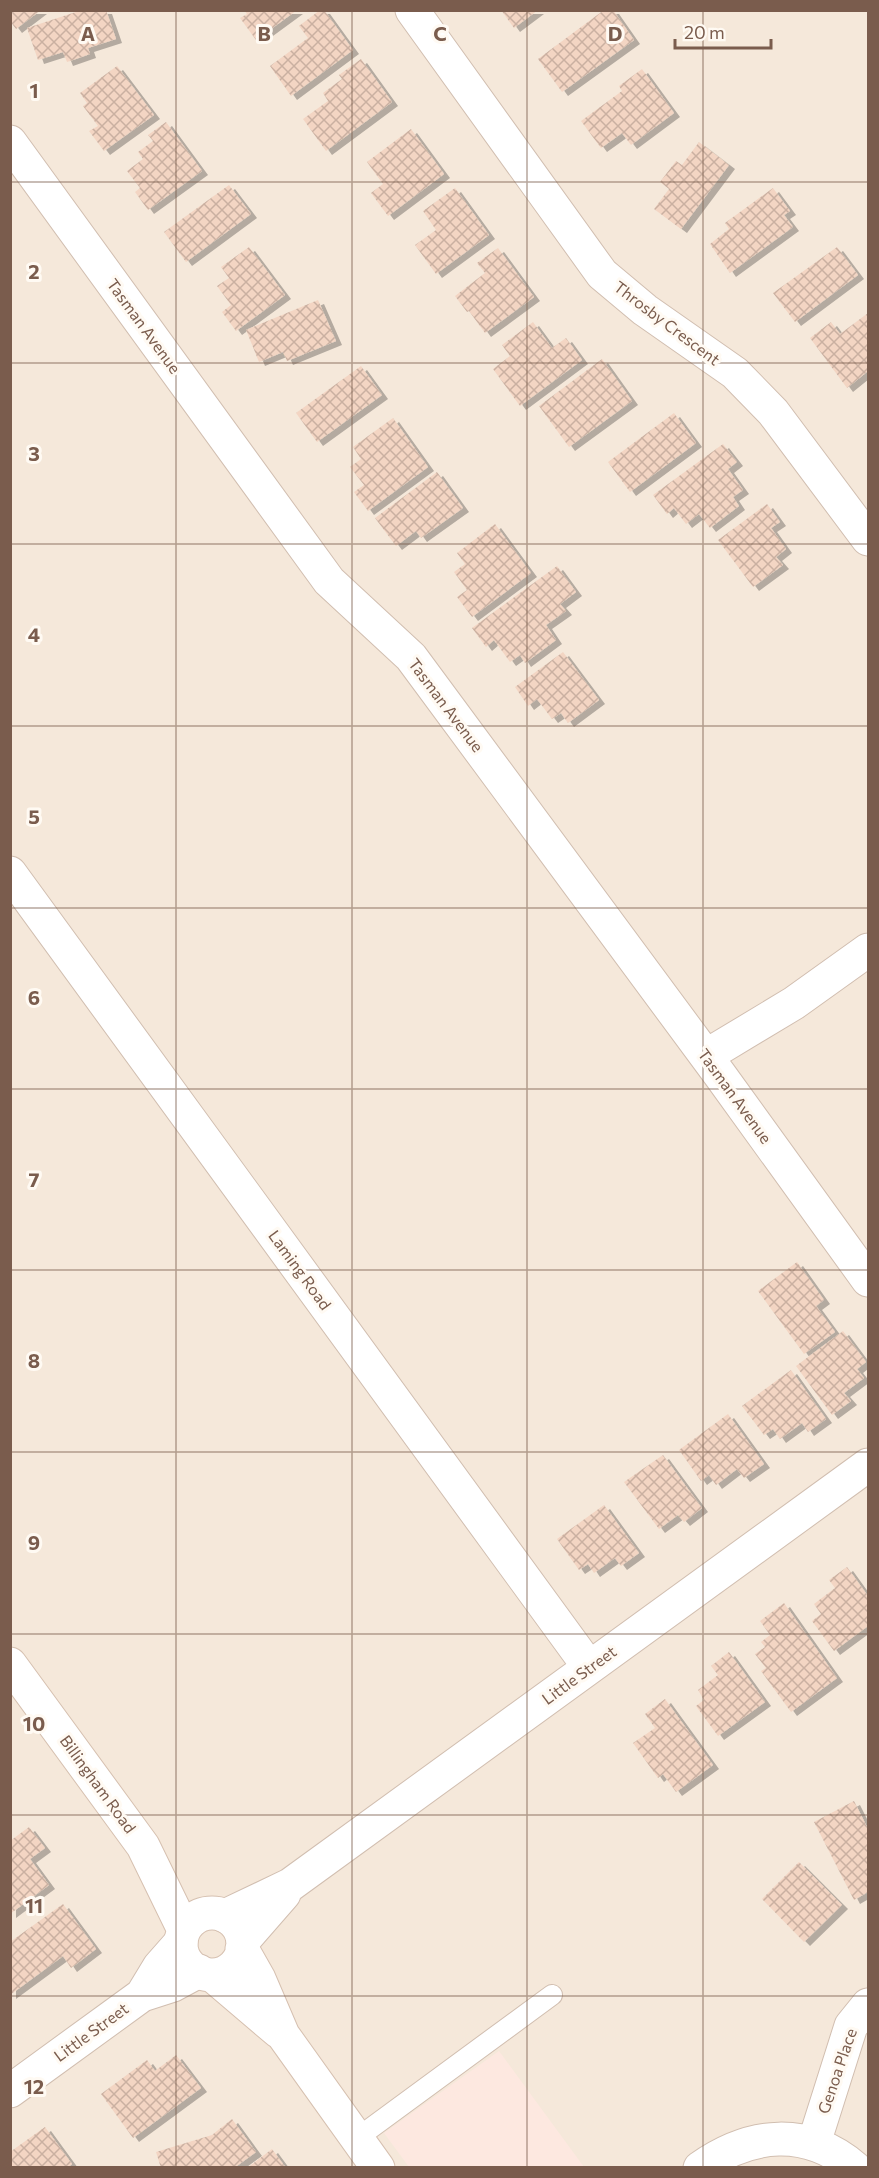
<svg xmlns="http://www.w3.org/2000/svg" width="879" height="2178" font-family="Commissioner,sans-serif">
<defs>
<pattern id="building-cross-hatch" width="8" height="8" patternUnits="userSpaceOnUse" patternTransform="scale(1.5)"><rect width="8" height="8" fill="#f3d5c3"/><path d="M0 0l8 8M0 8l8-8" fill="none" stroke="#cab0a1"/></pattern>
<filter id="shadow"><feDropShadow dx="6" dy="4" stdDeviation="0" flood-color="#0004"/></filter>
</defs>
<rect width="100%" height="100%" fill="#fdf6ec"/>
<path fill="#f5e8da" d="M11,11H868V2167H11Z"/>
<path fill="#fde8e0" d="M499,2051L584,2167H409L384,2133Z"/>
<path fill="url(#building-cross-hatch)" filter="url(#shadow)" d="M10,10H41L16,29L10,21Z
M82,10H106L116,39L88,48L90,54L67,62L63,52L38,60L27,28Z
M244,10H297L256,40L240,18L247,14Z
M320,10H324L353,50L291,96L270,66L308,38L299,26Z
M501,10H538L514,28Z
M604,10H613L634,40L562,92L538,59Z
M361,59L392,102L326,151L303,119L328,101L323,93L342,79L339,75Z
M117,66L154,115L104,151L89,131L98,126L83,106L87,103L80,93Z
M642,69L674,113L631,145L622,133L601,148L581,121L622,91L619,86Z
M166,122L202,171L148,210L135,192L140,188L127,171L143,159L138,152L153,141L148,135Z
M411,129L444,174L388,216L371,193L383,184L367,162Z
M699,142L729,165L681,229L654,209L669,189L660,182L676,161L682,165Z
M229,185L251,214L186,262L164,232Z
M455,188L489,235L436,274L415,245L436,230L423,211Z
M773,188L790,211L784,215L793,227L730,273L710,244L729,229L725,223Z
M249,247L285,295L236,331L222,312L231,305L217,286L229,278L221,267Z
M837,247L858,275L795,322L773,293Z
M498,248L534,297L485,333L469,311L467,312L455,296L485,273L477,263Z
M318,300L336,341L287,361L283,352L259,362L246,330Z
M868,313V371L847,388L810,338L831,322L840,334Z
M533,322L552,348L566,338L582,360L520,406L493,369L510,356L502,345Z
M602,359L632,401L569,447L539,406Z
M361,366L382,395L317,442L296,413Z
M674,413L696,443L630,492L608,462Z
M393,418L428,467L368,511L354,492L364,485L350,467L361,459L353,447Z
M723,444L737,462L728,469L743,490L733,497L739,506L710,528L699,514L686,524L674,508L667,514L653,495Z
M437,472L463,508L421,538L416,531L396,546L375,518Z
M767,504L780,522L771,528L786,549L776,557L783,565L753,587L718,540Z
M495,524L531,573L472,617L457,597L467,590L454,572L465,564L457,553Z
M557,566L576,592L560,604L566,611L546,625L556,640L525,663L520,655L510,662L494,640L486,647L472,628Z
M563,652L599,700L568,723L561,713L552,719L537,699L528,706L515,687Z
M797,1262L824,1300L816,1306L835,1332L804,1354L758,1291Z
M843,1331L866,1362L857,1369L864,1378L844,1393L851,1401L832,1415L796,1366Z
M791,1370L826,1419L808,1432L802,1423L780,1439L773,1429L764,1435L742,1406Z
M728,1414L764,1464L744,1478L737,1469L716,1485L709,1475L701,1481L679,1450Z
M663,1455L702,1508L684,1522L678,1515L659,1529L624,1482Z
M604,1505L639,1553L621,1566L615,1558L594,1573L588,1564L579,1570L557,1539Z
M847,1567L868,1596V1626L834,1651L812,1621L821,1614L814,1604L835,1588L829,1580Z
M784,1603L837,1678L791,1712L761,1671L766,1668L755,1654L765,1647L761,1642L770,1635L760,1621Z
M729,1652L765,1702L718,1736L696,1706L704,1700L698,1690L718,1675L711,1666Z
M665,1699L713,1765L676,1792L663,1774L658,1778L633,1743L655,1728L645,1714Z
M854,1801L868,1829V1892L854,1900L814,1822Z
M29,1827L45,1848L30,1859L49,1885L10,1914V1841Z
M799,1862L842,1905L804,1942L762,1899Z
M63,1904L96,1949L71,1968L63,1956L10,1995V1942Z
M176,2055L201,2088L133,2138L101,2094L147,2060L155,2071Z
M232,2119L256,2152L234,2168H161L156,2152L212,2135Z
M45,2127L72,2164L67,2168H10V2152Z
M272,2149L286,2168H247Z"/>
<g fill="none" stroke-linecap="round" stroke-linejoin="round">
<defs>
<path id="lane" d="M356,2139L552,1995"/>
<path id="street" d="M412,10L602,274L645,310L735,373L773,412L868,539
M10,142L329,581L411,657L720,1075L868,1280
M10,873L589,1667
M706,1056L794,1003L868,950
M225,1916L290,1885L868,1465
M243,1941L284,1894
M142,1995L159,1967L181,1942
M10,2091L142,1995L173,1985L199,1971
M814,2143L851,2026L868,2005
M700,2168C751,2132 807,2127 855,2168"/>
<path id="secondary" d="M10,1664L143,1846L184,1930
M181 1944a31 31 0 1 1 62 0a31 31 0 1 1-62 0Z
M242,1949L259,1979L283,2035L378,2168
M212,1975L279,2032"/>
</defs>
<use href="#lane" stroke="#d1beb0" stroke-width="22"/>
<use href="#street" stroke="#d1beb0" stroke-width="35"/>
<use href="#secondary" stroke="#d6c0b0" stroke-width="35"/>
<use href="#lane" stroke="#fff" stroke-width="20"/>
<use href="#street" stroke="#fff" stroke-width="33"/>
<use href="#secondary" stroke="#fff" stroke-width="33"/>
</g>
<path fill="none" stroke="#7a5c4d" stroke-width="1.5" stroke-opacity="0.55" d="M176,10V2168M352,10V2168M527,10V2168M703,10V2168M10,182H868M10,363H868M10,544H868M10,726H868M10,908H868M10,1089H868M10,1270H868M10,1452H868M10,1634H868M10,1815H868M10,1996H868"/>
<g text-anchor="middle" stroke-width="6" stroke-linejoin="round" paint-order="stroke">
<g font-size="16" fill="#7a5c4d" stroke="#fffaf3">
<text transform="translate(667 323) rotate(37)" y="6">Throsby Crescent</text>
<text transform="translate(144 326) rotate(54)" y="6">Tasman Avenue</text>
<text transform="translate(446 705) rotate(53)" y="6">Tasman Avenue</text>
<text transform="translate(735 1096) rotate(54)" y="6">Tasman Avenue</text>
<text transform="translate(300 1270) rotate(54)" y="6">Laming Road</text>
<text transform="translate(579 1675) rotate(-36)" y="6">Little Street</text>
<text transform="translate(98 1784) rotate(54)" y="6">Billingham Road</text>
<text transform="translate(91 2032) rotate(-36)" y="6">Little Street</text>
<text transform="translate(837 2071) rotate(-71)" y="6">Genoa Place</text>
</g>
</g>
<g font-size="20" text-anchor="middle" font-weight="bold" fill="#7a5c4d" stroke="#fffaf3" stroke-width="6" stroke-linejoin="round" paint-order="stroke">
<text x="88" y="41">A</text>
<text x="264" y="41">B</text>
<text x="440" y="41">C</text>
<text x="615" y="41">D</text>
<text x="34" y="98">1</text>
<text x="34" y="279">2</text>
<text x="34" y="461">3</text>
<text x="34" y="642">4</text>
<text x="34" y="824">5</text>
<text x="34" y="1005">6</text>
<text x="34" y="1187">7</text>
<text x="34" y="1368">8</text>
<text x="34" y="1550">9</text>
<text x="34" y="1731">10</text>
<text x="34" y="1913">11</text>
<text x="34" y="2094">12</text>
</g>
<rect width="879" height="2178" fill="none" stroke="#7a5c4d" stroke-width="24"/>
<path d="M675 39v9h96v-9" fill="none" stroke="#7a5c4d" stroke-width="3"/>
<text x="684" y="39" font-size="18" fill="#7a5c4d" stroke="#fffaf3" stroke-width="4.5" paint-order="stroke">20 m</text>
</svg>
